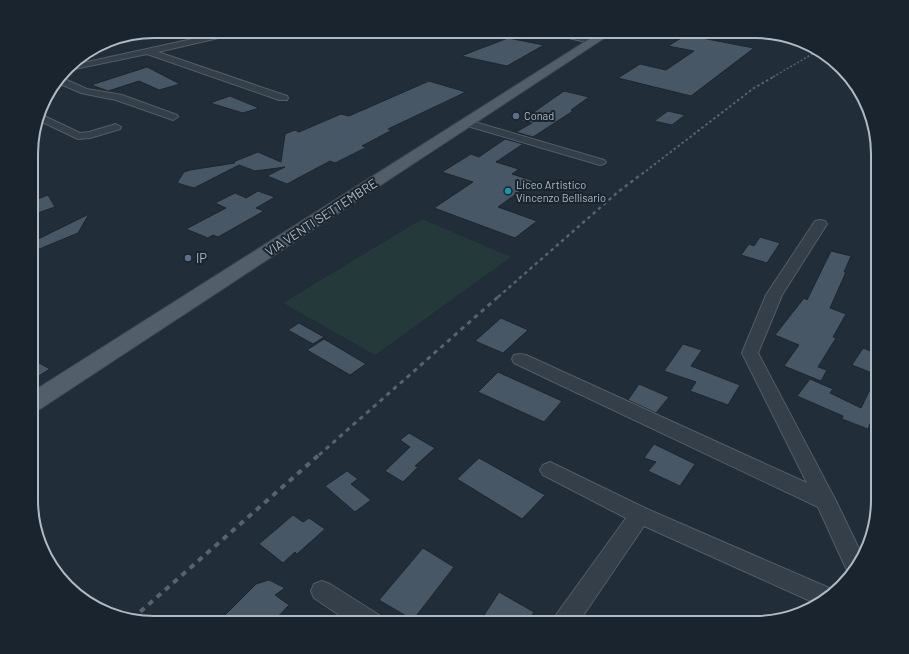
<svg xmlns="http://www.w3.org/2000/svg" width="909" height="654" font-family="Barlow,sans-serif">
<rect width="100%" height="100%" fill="#212d39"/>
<path fill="#23393a" d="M422,219L511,257L375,355L283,303Z"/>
<path fill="#485765" stroke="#1c2630" d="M686,35L754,48L691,96L618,78L640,64L666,70L694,51L668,46Z
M508,38L544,45L507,66L461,56Z
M147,67L180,84L159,90L139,81L108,91L91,85Z
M429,81L466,92L388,129L392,130L362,146L367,147L335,163L330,161L287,184L267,176L285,167L255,171L239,165L194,188L177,183L184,172L190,170L235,163L233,162L258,152L281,162L285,134L295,130L299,132L341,114L349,116Z
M564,91L589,97L571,110L573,111L533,137L516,132L532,123L521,121Z
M230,96L259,108L243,113L210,103Z
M668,111L685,115L672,125L654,121Z
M505,139L523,144L496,162L519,169L512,174L534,181L498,207L537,221L515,238L434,208L473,182L442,172L471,154L479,157Z
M258,191L275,197L256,208L264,211L218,237L213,235L208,238L186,229L226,208L215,203L235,193L246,198Z
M48,195L55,207L32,215V201Z
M89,214L78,233L32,252V242Z
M760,237L780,243L767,263L741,255L749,244L754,246Z
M831,251L851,256L844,272H846L830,308L846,314L833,337L836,338L818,367L827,370L821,381L784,366L799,345L775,335L804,298L807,300Z
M501,318L528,330L503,353L475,341Z
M299,323L324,337L313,344L288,330Z
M324,339L366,364L350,375L307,350Z
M683,344L702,350L691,366L740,385L728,405L690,391L696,382L664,371Z
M863,348L878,354V413L875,412L868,429L842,419L843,416L797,396L810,379L833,389L830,393L861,408L877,375L852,365Z
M32,359L50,369L32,380Z
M498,372L562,401L544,422L478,392Z
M639,384L669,397L656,413L628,400Z
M409,433L435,448L415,466L418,467L403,482L385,471L410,447L400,440Z
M654,444L695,464L680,486L648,471L656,462L644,458Z
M479,458L545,495L522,519L457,479Z
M347,471L358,479L351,484L371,500L355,512L325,486Z
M293,515L303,522L309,518L325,529L297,554L295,552L283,563L259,544Z
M423,548L454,567L413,620L379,600Z
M269,580L285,588L275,595L289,605L272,623H217L256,584Z
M499,592L534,612L527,623H479Z"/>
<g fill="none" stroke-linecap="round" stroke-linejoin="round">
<defs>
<path id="minor" d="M229,31H244L240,33L158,52L287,96L288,98L287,100H279L147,54L65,71L69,66Z
M546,31H562L598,39L599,41L595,44L547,33Z
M60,77L87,89L122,95L177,115L178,117L173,120L116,100L81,93L56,82Z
M40,114L80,133L89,132L116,124L121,127L120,129L90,138L78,139L38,120Z
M468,120L604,160L606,162L604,164L600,165L464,125L463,123Z
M820,220L825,221L827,224L782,295L758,353L836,501L863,557L852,576L849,575L818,507L514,363L512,359L514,355L520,354L526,355L807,483L742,353L766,295L815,221Z
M550,462L647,509L834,590L817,604L644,526L578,623H552L556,615L626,518L543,475L540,470L543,465Z
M322,581L330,584L379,615L383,623H351L314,598L311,591L314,584Z"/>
<path id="major" d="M602,31H615L40,409L32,411V392Z"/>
</defs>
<use href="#minor" stroke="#525d67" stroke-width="2"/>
<use href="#major" stroke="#3e4852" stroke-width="2"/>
<use href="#minor" fill="#343f49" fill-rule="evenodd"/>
<use href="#major" fill="#525e69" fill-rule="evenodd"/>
<path stroke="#566370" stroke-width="1.5" stroke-dasharray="2 2" stroke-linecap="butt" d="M773,77L819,50"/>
<path stroke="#566370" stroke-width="2" stroke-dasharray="2.5 2.5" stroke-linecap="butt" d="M642,174L754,88L775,76"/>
<path stroke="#566370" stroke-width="2.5" stroke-dasharray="3.5 3.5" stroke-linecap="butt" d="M498,297L618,192L643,173"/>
<path stroke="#566370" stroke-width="3" stroke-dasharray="4.5 4.5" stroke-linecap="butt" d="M319,455L499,296"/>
<path stroke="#566370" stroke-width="4" stroke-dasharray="5.5 5.5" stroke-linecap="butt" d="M132,619L320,454"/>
</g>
<g fill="#5c6f8a" stroke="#1a242e" stroke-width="1.5">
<circle cx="516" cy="116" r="4"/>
<circle cx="188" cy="258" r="4"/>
</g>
<circle fill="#0f9aa8" stroke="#1a242e" stroke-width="1.5" cx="508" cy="191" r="4"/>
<g text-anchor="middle" stroke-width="4" stroke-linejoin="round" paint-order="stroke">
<g font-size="11" fill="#afbac5" stroke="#1a242e" text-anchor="start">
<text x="524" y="120">Conad</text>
<text x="516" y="189">Liceo Artistico<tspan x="516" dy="13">Vincenzo Bellisario</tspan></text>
</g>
<g font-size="13" fill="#afbac5" stroke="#1a242e">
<text transform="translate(321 217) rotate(-33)" y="5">VIA VENTI SETTEMBRE</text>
</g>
<g font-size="13" fill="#afbac5" stroke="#1a242e" text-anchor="start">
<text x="196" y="263">IP</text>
</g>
</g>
<path d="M0 0H909V654H0ZM154 38H755A116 116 0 0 1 871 154V500A116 116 0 0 1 755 616H154A116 116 0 0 1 38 500V154A116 116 0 0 1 154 38Z" fill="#1a242e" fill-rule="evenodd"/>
<path fill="none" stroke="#afbac5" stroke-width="2" d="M154 38H755A116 116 0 0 1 871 154V500A116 116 0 0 1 755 616H154A116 116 0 0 1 38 500V154A116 116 0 0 1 154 38Z"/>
</svg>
